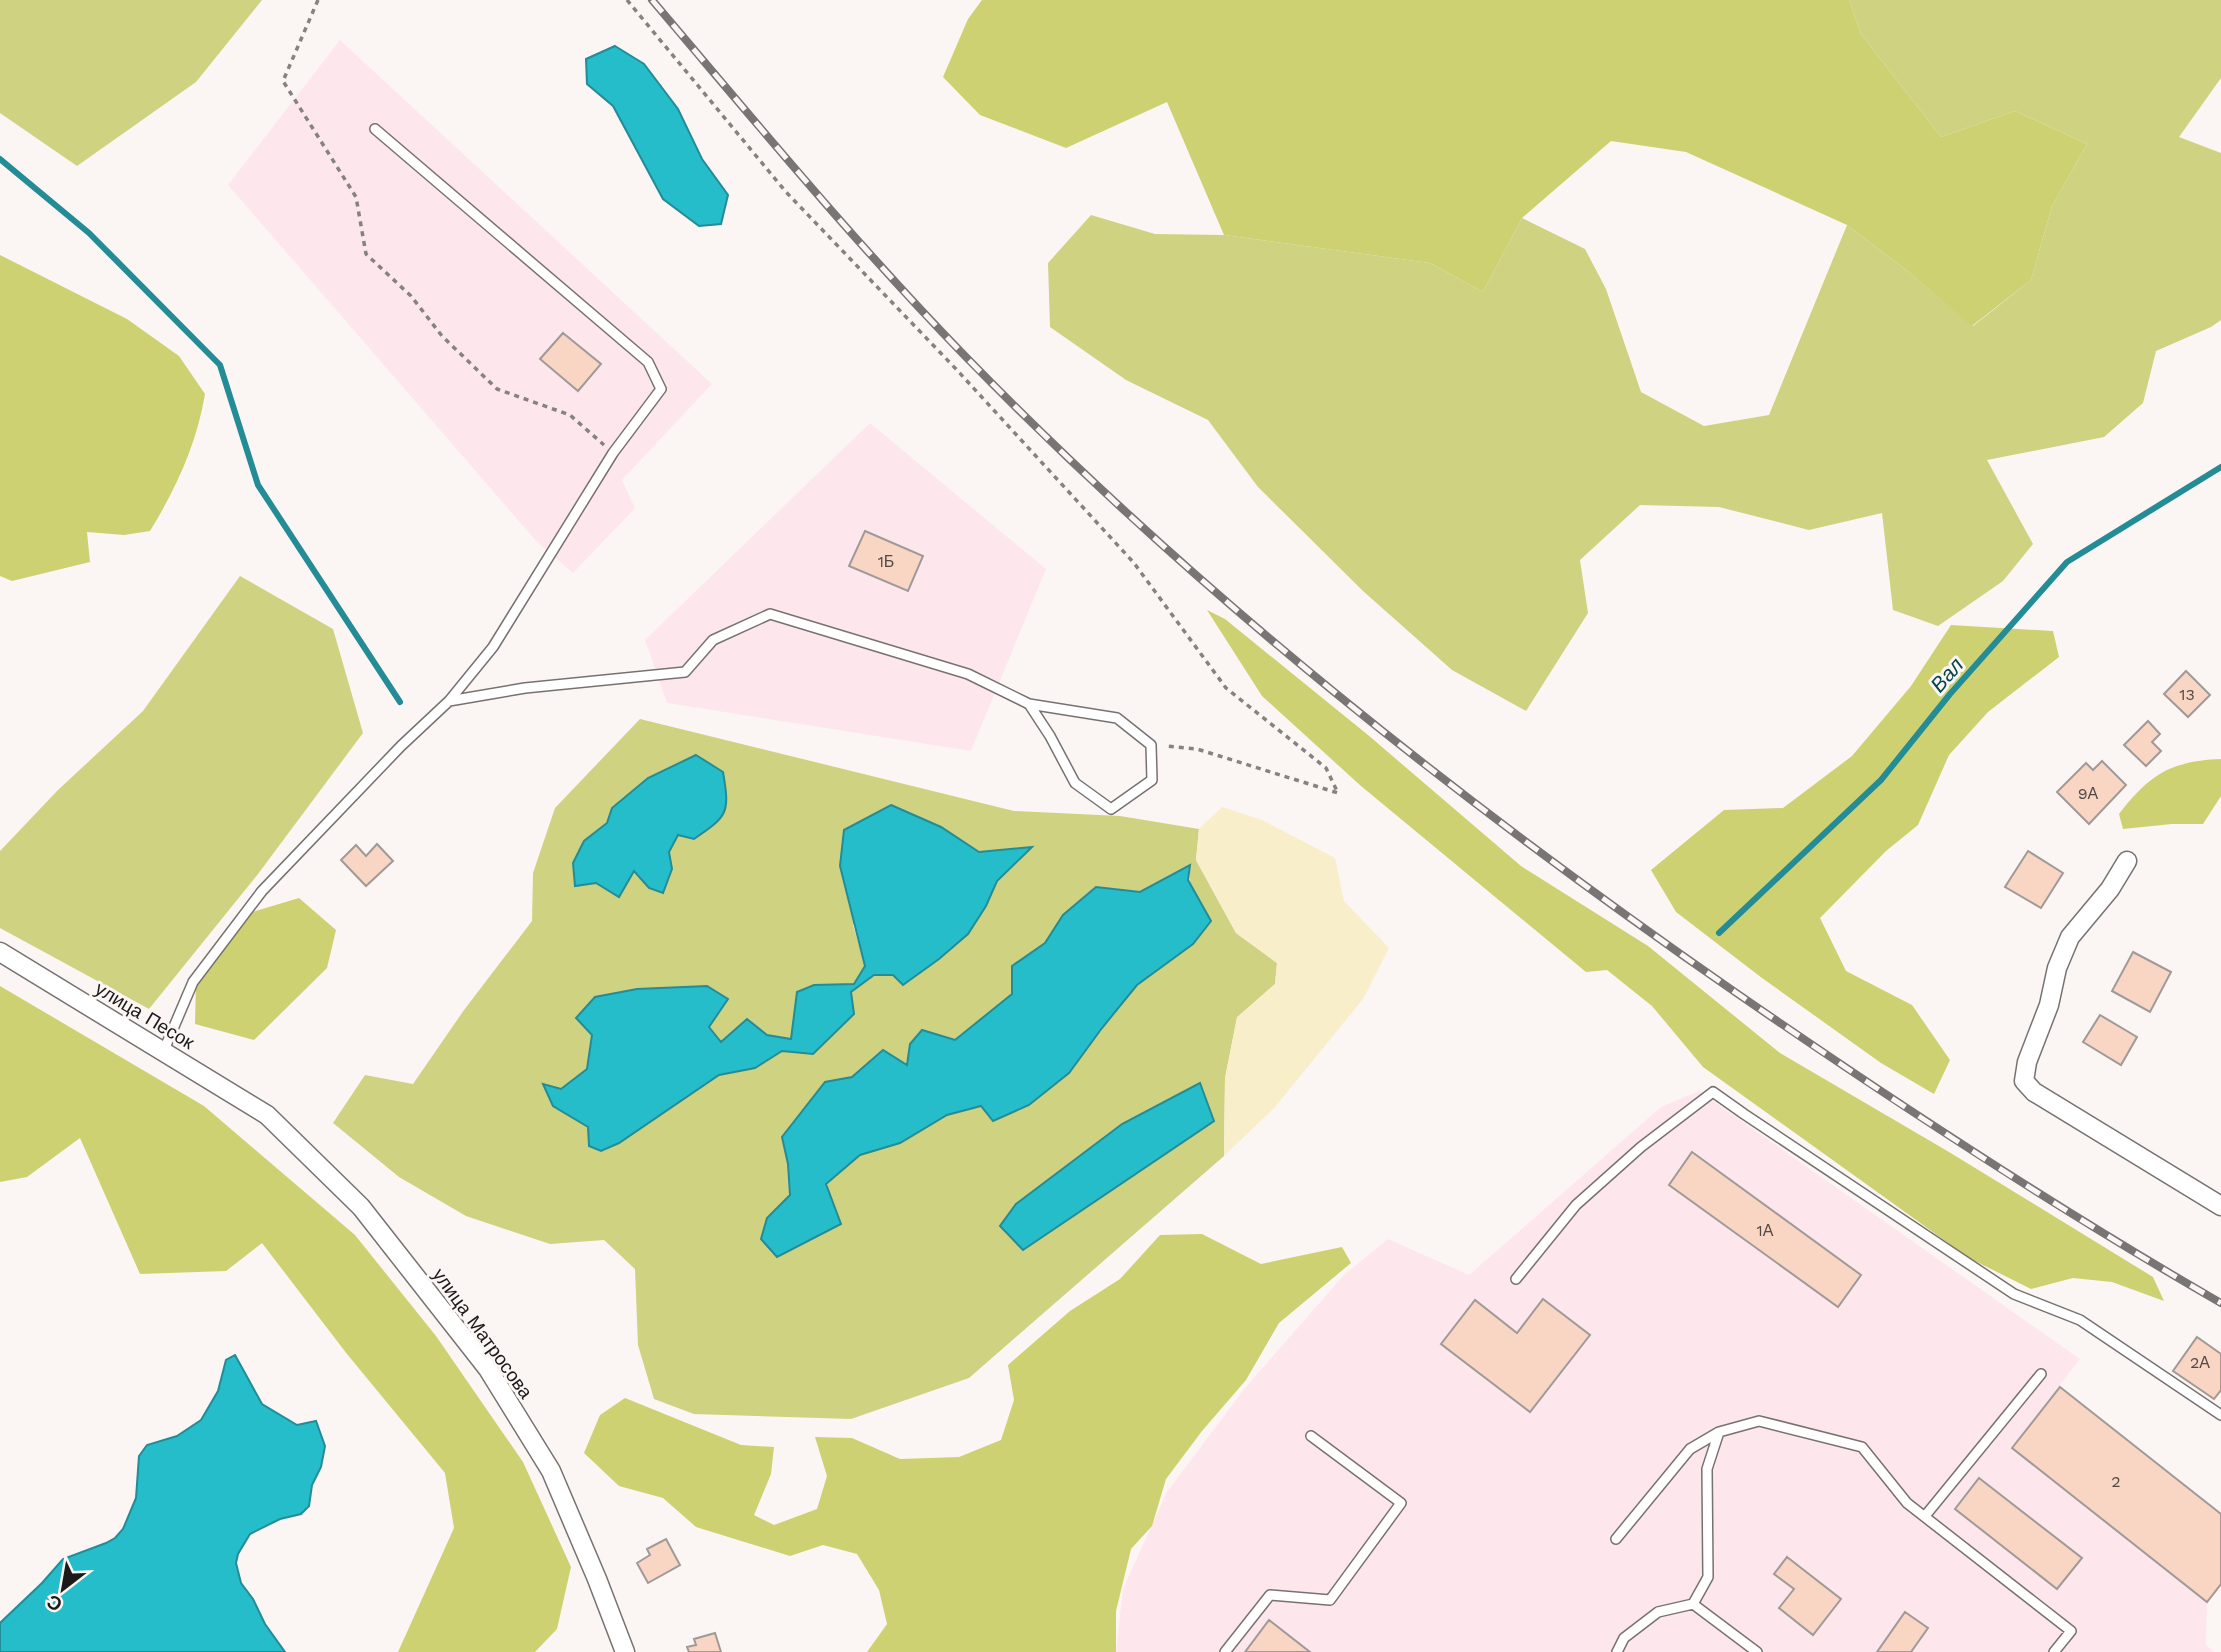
<svg xmlns="http://www.w3.org/2000/svg" width="2221" height="1652" font-family="'Work Sans',sans-serif">
<rect width="100%" height="100%" fill="#fbf6f4"/>
<path fill="#fde7ec" d="M340,40L712,384L622,480L635,508L573,573L537,542L228,185Z
M870,423L1046,569L971,751L667,703L645,640Z
M1699,1091L2080,1359L2012,1448L2207,1602L2206,1645L2215,1652H1116L1123,1589L1167,1492L1245,1388L1343,1276L1388,1239L1469,1275L1661,1107Z"/>
<path fill="#cfd281" fill-rule="evenodd" d="M0,0H262L196,82L77,166L0,113Z
M1849,0H2221V78L2179,137L2221,153V320L2211,327L2156,351L2143,403L2104,437L1987,460L2033,544L2003,581L1938,626L1893,610L1882,513L1809,530L1719,507L1640,505L1580,560L1588,613L1526,711L1452,670L1363,591L1258,487L1208,420L1126,380L1050,327L1048,263L1091,215L1155,234L1224,235L1430,263L1483,292L1522,218L1585,249L1606,289L1641,392L1704,426L1769,415L1847,225L1910,273L1973,326L2031,280L2052,206L2087,144L2015,111L1941,137L1861,34Z
M240,576L333,629L363,733L258,874L149,1009L0,928V851L58,790L143,711Z
M640,719L1014,811L1120,816L1199,829L1196,860L1236,933L1277,963L1275,984L1237,1018L1225,1078L1224,1156L969,1378L851,1419L694,1414L654,1399L638,1345L635,1269L604,1240L550,1244L466,1216L399,1177L333,1123L365,1075L413,1084L464,1010L532,921L533,873L555,808ZM723,772C729,812 728,816 694,839L678,835L669,852L672,869L649,888L634,870L613,892L596,883L584,841L607,823L612,808L648,778ZM941,827L979,853L1020,860L997,881L986,906L893,974L874,975L851,992L854,1014L813,1054L782,1051L755,1068L719,1075L619,1143L553,1106L544,1084L561,1089L587,1069L592,1035L709,1027L721,1042L767,1035L791,1039L814,985L854,984L865,965L853,925ZM1189,866L1193,944L1137,985L1102,1028L1069,1073L1029,1105L993,1121L981,1106L947,1115L900,1143L860,1155L825,1184L767,1218L790,1195L788,1164L782,1137L825,1082L852,1077L883,1050L907,1066L955,1041L1012,994V966L1045,943L1063,915L1096,887L1140,892ZM1200,1083L1213,1122L1024,1250L1000,1226Z"/>
<path fill="#cdd172" d="M982,0H1849L1861,34L1941,137L2015,111L2087,144L2052,206L2031,280L1972,326L1910,273L1847,225L1686,152L1611,141L1522,218L1483,292L1430,263L1224,235L1167,102L1066,148L980,115L943,77L968,19Z
M0,255L127,319L179,356L205,394C197,443 176,489 150,531L124,535L87,532L90,562L12,581L0,576Z
M1207,610L1225,619L1368,735L1521,866L1648,946L1780,1053L1949,1152L2153,1277L2164,1301L2112,1282L2073,1278L2031,1289L1969,1258L1703,1067L1652,1006L1607,970L1586,972L1361,786L1262,696Z
M1951,625L2053,631L2059,657L1988,712L1949,755L1918,825L1886,851L1820,918L1846,971L1912,1005L1950,1060L1934,1094L1881,1063L1762,978L1676,912L1651,870L1724,810L1783,808L1852,756L1911,686Z
M2221,759V796L2203,824H2172L2123,829L2119,814C2150,774 2171,761 2221,759Z
M299,898L336,930L327,968L254,1040L195,1024L196,981L249,913Z
M0,986L204,1106L355,1235L436,1336L523,1462L571,1567L557,1629L535,1652H398L454,1528L445,1473L347,1354L262,1243L226,1271L140,1274L80,1138L27,1177L0,1182Z
M1202,1234L1261,1264L1342,1247L1351,1263L1279,1323L1246,1380L1202,1431L1166,1479L1152,1526L1131,1549L1116,1611V1652H867L887,1624L879,1590L857,1554L823,1545L790,1556L696,1527L663,1498L619,1486L584,1453L600,1415L625,1398L741,1445L774,1447L771,1474L754,1515L774,1525L817,1509L827,1476L815,1437L852,1438L900,1459L959,1457L1001,1440L1014,1400L1008,1365L1070,1311L1120,1279L1160,1235Z"/>
<path fill="#f8eec9" d="M1222,807L1262,820L1335,858L1344,901L1389,948L1363,999L1275,1107L1224,1156L1225,1078L1237,1017L1275,984L1277,963L1236,933L1196,860L1199,829Z"/>
<path fill="#26bdcb" stroke="#238c96" stroke-width="2" d="M615,46L644,64L678,109L702,159L728,195L721,224L699,226L663,199L613,106L587,84L586,59Z
M696,755L723,772C730,813 728,816 694,839L678,835L669,852L672,869L663,893L649,888L634,871L619,897L596,883L575,886L573,863L584,841L607,823L612,808L648,778Z
M891,805L941,827L979,852L1032,847L997,881L986,906L968,934L939,959L903,985L893,975H874L851,992L854,1014L813,1054L782,1051L755,1068L719,1075L619,1143L601,1151L589,1146L588,1127L553,1106L543,1084L561,1089L587,1069L592,1035L576,1018L595,997L637,989L707,986L728,999L709,1027L721,1042L747,1019L767,1035L791,1039L797,992L814,985L854,984L865,966L840,866L844,830Z
M1190,865L1188,880L1211,921L1193,944L1137,985L1102,1028L1069,1073L1029,1105L993,1121L981,1106L947,1115L900,1143L860,1155L826,1184L841,1224L777,1257L761,1239L767,1218L790,1195L788,1164L782,1137L825,1082L852,1077L883,1050L907,1065L910,1044L922,1030L955,1040L1012,994V966L1045,943L1063,915L1096,887L1140,892Z
M1200,1083L1214,1121L1023,1250L1000,1226L1016,1204L1122,1124Z
M235,1355L262,1404L297,1425L316,1421L325,1446L321,1467L312,1485L309,1506L301,1514L280,1519L250,1534L238,1554L236,1563L241,1583L253,1599L265,1624L285,1652H0V1623L42,1583L63,1559L106,1543L115,1538L123,1529L136,1498L139,1456L147,1445L177,1436L201,1420L218,1391L226,1360Z"/>
<g fill="none" stroke-linecap="round" stroke-linejoin="round">
<path stroke="#238c96" stroke-width="6" d="M0,159L89,233L220,365L258,485L400,702
M1719,933L1881,780L1950,694L2067,562L2221,467"/>
</g>
<path fill="#f9d5c3" stroke="#9f9a98" stroke-width="2" d="M563,333L601,364L578,391L540,359Z
M865,531L923,556L908,591L849,566Z
M2186,671L2210,695L2188,717L2164,694Z
M2148,721L2160,734L2152,742L2161,751L2146,766L2124,745Z
M2102,761L2126,785L2089,824L2057,792L2086,763L2093,770Z
M377,844L393,861L366,886L341,860L356,845L366,856Z
M2028,851L2063,873L2041,908L2005,887Z
M2133,952L2171,972L2150,1012L2112,991Z
M2100,1015L2137,1037L2121,1065L2083,1042Z
M1692,1152L1861,1275L1838,1307L1669,1185Z
M1543,1299L1590,1335L1530,1412L1441,1344L1475,1300L1517,1333Z
M2197,1337L2221,1354V1390L2214,1399L2173,1371Z
M2060,1387L2221,1514V1584L2207,1602L2012,1448Z
M1979,1478L2082,1558L2057,1589L1955,1509Z
M666,1539L680,1565L648,1583L637,1563L650,1555L647,1549Z
M1787,1557L1841,1599L1813,1635L1779,1608L1794,1589L1774,1574Z
M1905,1612L1928,1628L1911,1652H1877Z
M1269,1620L1310,1652H1245Z
M715,1633L721,1652H689L687,1647L696,1645L694,1639Z"/>
<g fill="none" stroke-linecap="round" stroke-linejoin="round">
<defs>
<path id="service" d="M449,701L525,688L685,672L713,640L770,614L968,674L1029,704L1117,718L1151,745L1152,780L1111,809L1075,783L1050,736L1029,704
M164,1050L193,982L262,891L401,746L449,701L493,647L613,453L661,389L648,362L375,129
M1516,1279L1576,1205L1641,1147L1713,1092L1744,1114L2014,1294L2080,1320L2221,1415
M1925,1516L2041,1374
M1616,1539L1690,1449L1719,1432L1759,1421L1862,1447L1907,1503L2071,1631L2054,1652
M1693,1604L1708,1577L1707,1469L1719,1432
M1225,1652L1270,1595L1330,1600L1401,1503L1311,1436
M1617,1652L1624,1638L1658,1612L1693,1604L1757,1652"/>
<path id="minor" d="M2127,861L2110,889L2070,937L2057,968L2049,1005L2027,1062L2024,1081L2034,1092L2221,1206
M0,952L267,1115L361,1207L488,1369L551,1471L597,1579L625,1652"/>
</defs>
<use href="#service" stroke="#777270" stroke-width="12"/>
<use href="#minor" stroke="#777270" stroke-width="21"/>
<path stroke="#858280" stroke-width="3.5" stroke-dasharray="5 5" stroke-linecap="butt" d="M318,0L283,81L356,197L366,254L411,296L442,336L497,389L570,415L604,445
M627,0L786,192L956,369L1134,563L1226,688L1326,768L1338,793L1197,749L1166,746"/>
<use href="#service" stroke="#fff" stroke-width="9"/>
<use href="#minor" stroke="#fff" stroke-width="18"/>
<defs>
<path id="rail" d="M652,0C754,120 855,243 965,356C1198,595 1461,802 1735,992C1893,1101 2054,1207 2221,1303"/>
</defs>
<use href="#rail" stroke="#787574" stroke-width="8"/>
<use href="#rail" stroke="#fbf6f4" stroke-width="5" stroke-dasharray="16" stroke-linecap="butt"/>
</g>
<g text-anchor="middle" stroke-width="6" stroke-linejoin="round" paint-order="stroke">
<g font-size="16" fill="#534944">
<text x="886" y="567">1Б</text>
<text x="2187" y="700">13</text>
<text x="2088" y="799">9А</text>
<text x="1765" y="1236">1А</text>
<text x="2200" y="1368">2А</text>
<text x="2116" y="1487">2</text>
</g>
<g font-size="19" fill="#1c1a19" stroke="#fbf6f4">
<text transform="translate(145 1015) rotate(31)" y="7">улица Песок</text>
<text transform="translate(483 1333) rotate(54)" y="7">улица Матросова</text>
</g>
<g font-size="21" font-style="italic" fill="#03454b" stroke="#fbf6f4">
<text transform="translate(1947 675) rotate(-49)" y="7">Вал</text>
</g>
</g>
<g transform="translate(63 1589) rotate(211)" stroke="#fbf6f4" stroke-width="5" paint-order="stroke">
<path d="M0-5L12 26L0 18L-12 26Z" fill="#1c1a19"/>
<text y="-10" font-size="19" font-weight="bold" text-anchor="middle" fill="#1c1a19">С</text>
</g>
</svg>
